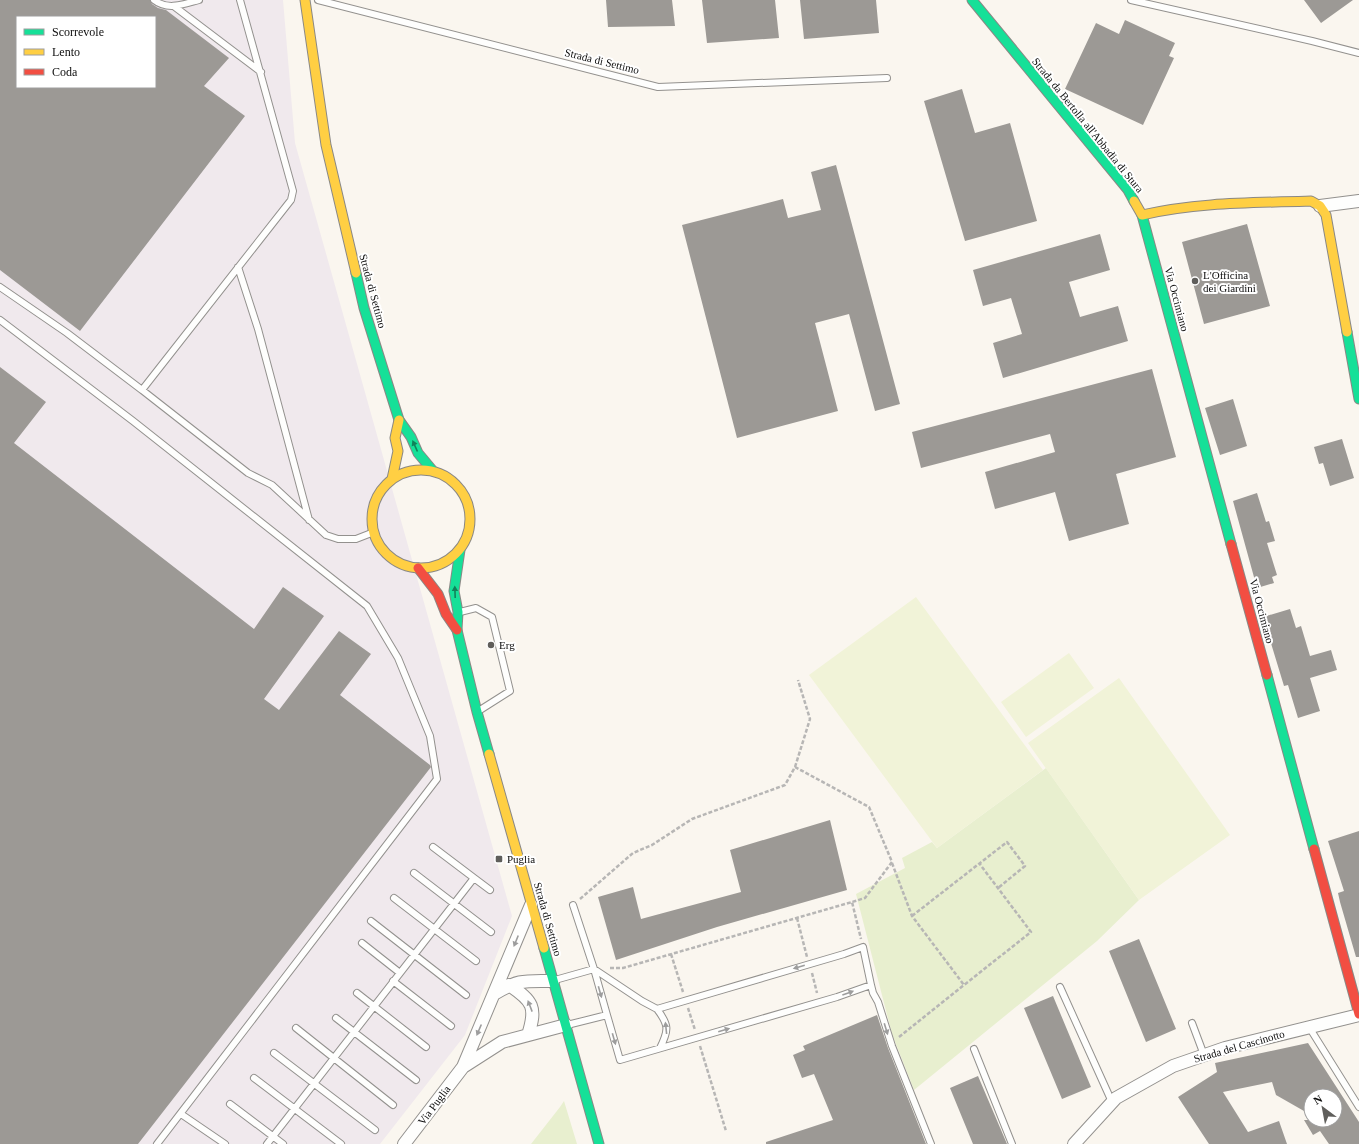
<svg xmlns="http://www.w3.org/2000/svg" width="1359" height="1144" font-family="'Times New Roman',serif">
<rect width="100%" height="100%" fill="#faf6ef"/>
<path fill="#f0e9ed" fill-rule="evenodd" d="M0,0H283L295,143L512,916L465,1035L380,1144H0ZM17,17H155V87H17Z"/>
<path fill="#e8efcf" d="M1046,768L1139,900L1097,941L914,1090L892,1034L856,894L905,868L902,858L932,842L937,848Z
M564,1101L577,1144H531L560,1107Z"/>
<path fill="#f1f3d8" d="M916,597L1043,770L937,848L809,675Z
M1069,653L1094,688L1026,737L1001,702Z
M1119,678L1230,835L1139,900L1028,743Z"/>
<path fill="#9c9995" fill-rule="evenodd" d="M0,0H150L152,4L158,8L166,10L229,58L204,86L245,116L80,331L0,270ZM17,17H155V87H17Z
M606,0H672L675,26L608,27Z
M702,0H775L779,38L707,43Z
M800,0H876L879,33L804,39Z
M1304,0H1353L1321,23Z
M1125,20L1175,43L1169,56L1174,58L1143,125L1065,89L1096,23L1119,34Z
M962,89L975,133L1010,123L1037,221L965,241L924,101Z
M836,165L900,404L875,411L849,314L815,323L838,411L737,438L682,225L783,199L788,218L821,210L811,172Z
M1247,224L1270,306L1204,324L1182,242Z
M1100,234L1110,270L1069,282L1080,317L1118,306L1128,341L1003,378L993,343L1022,334L1011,298L983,306L973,270Z
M0,367L46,402L14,443L254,629L283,587L324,616L264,699L279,710L339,631L371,654L340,695L430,765L431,767L138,1144H0Z
M1152,369L1176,457L1116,474L1129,524L1069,541L1055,492L995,509L985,472L1055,452L1050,434L921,468L912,432Z
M1233,399L1247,446L1220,455L1205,408Z
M1342,439L1354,478L1330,486L1323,463L1319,464L1314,447Z
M1257,493L1266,522L1269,521L1275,541L1267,543L1277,575L1272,577L1274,583L1257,588L1233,501Z
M1290,609L1296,628L1301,626L1310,656L1331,650L1337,670L1310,678L1320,711L1298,718L1288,685L1284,686L1263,617Z
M830,820L847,890L717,927L616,960L598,897L633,887L641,919L741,892L730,850Z
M1359,831V957H1356L1340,902L1338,893L1344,891L1328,841Z
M1139,939L1176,1029L1146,1042L1109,951Z
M1053,996L1091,1087L1062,1099L1024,1008Z
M877,1015L888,1048L926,1144H766V1142L833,1120L814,1074L802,1078L793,1055L805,1050L803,1046Z
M1308,1043L1359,1122V1144H1329L1320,1131L1313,1135L1304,1120H1335V1096H1311V1115L1276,1095L1272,1082L1223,1092L1248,1132L1279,1121L1287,1144H1209L1178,1097L1217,1072L1215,1063Z
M978,1076L1007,1144H973L950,1088Z"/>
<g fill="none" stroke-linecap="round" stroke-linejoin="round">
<defs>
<path id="lane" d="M154,0C168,11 184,4 199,0
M318,0L658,87L887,78
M1131,0L1312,41L1359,53
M175,7L261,72
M238,267L258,329L309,520
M0,287L67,333L142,390L291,200L293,191L240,0
M0,320L133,421L367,606L398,658L430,736L437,779L157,1144
M142,390L248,473L272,485L326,535L338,539H356L374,532
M460,612L476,608L492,617L510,691L480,710
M433,847L474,878
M414,873L491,932
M394,898L476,961
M573,905L594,969L607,1015
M371,921L466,995
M362,943L400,973
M555,980L594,969L642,1001L657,1009L844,954L863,947L871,985L837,997L620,1060L607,1015L567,1025
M393,981L451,1026
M871,985L873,993L878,1002L892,1046L931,1144
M1060,987L1112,1102
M357,993L426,1047
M657,1009C669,1025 669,1030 660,1048
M336,1018L416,1080
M1192,1023L1204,1055
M1309,1027L1359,1107
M296,1028L393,1105
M974,1049L1012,1144
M274,1053L375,1130
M254,1078L341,1144
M230,1104L283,1144
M181,1114L225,1144
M267,1144L474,878L490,890"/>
<path id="street" d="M1320,206L1359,201
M509,985C533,1001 537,1007 528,1035
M494,994C519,979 525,981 553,981
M463,1067L502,1042L566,1025
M404,1144L463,1067L531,905
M1074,1144L1116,1098L1173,1066L1225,1048L1359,1015"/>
<path id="fast" d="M972,0L1128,190L1134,201
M1142,215L1231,544
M356,273L364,308L399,420L411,437L418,453L433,471
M1347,332L1359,399
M460,550L454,591L458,612L457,630L477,712L489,754
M1267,675L1314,849
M544,948L599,1144"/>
<path id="slow" d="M305,0L326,145L356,273
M1134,201L1142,215C1198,202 1254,203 1311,201L1320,206L1326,215L1347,332
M372 519a49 49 0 1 1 98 0a49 49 0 1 1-98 0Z
M392,479L398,451L395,438L399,420
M489,754L544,948"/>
<path id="jam" d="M1231,544L1267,675
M418,568L438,594L446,614L457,630
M1314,849L1359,1014"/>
</defs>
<use href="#lane" stroke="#93918e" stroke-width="8"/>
<use href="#street" stroke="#93918e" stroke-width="14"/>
<use href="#fast" stroke="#8a8885" stroke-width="11"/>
<use href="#slow" stroke="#8a8885" stroke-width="11"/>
<use href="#jam" stroke="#8a8885" stroke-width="11"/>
<path stroke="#b7b6b5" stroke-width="2.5" stroke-dasharray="4 2" stroke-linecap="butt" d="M795,767L810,719L798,680
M892,863L912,916L964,985L1031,932L979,863
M580,899L633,853L652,845L692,819L785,785L795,767L869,807L892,862L865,898L852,902
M912,916L1007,842L1025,866L998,888
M797,918L807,957
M671,954L683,992
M610,968H623L852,902L861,939
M812,973L817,993
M688,1008L695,1030
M899,1037L964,985
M700,1046L726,1131"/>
<use href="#lane" stroke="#fefefd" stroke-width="6"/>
<use href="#street" stroke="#fefefd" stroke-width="12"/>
<use href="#fast" stroke="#16e098" stroke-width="9"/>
<use href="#slow" stroke="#ffcf43" stroke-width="9"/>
<use href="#jam" stroke="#f24e42" stroke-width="9"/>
</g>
<defs><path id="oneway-solid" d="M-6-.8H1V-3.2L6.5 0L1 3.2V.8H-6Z"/></defs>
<g fill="#128159">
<use href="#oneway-solid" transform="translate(415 446) rotate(-114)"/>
<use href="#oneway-solid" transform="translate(455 592) rotate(-92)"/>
</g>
<g fill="#9d9d9d">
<use href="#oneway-solid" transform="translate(516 941) rotate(112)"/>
<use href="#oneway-solid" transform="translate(799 967) rotate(164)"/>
<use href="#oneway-solid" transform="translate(600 992) rotate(74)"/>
<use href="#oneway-solid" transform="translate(848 993) rotate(-20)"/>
<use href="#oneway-solid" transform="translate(530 1006) rotate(-111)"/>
<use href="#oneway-solid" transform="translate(666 1028) rotate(-96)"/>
<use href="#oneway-solid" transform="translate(886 1029) rotate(73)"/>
<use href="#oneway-solid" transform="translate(479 1030) rotate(113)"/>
<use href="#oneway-solid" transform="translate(724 1030) rotate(-16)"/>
<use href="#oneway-solid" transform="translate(614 1039) rotate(74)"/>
</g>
<g fill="#5f5e5b" stroke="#fff" stroke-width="1.5">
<circle cx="1195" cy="281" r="4"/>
<circle cx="491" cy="645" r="4"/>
<rect x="495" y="855" width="8" height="8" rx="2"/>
</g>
<g text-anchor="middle" stroke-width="4" stroke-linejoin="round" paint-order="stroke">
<g font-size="11" fill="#0c0c0c" stroke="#fff">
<text transform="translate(602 61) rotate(14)" y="4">Strada di Settimo</text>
<text transform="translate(1088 125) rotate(51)" y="4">Strada da Bertolla all'Abbadia di Stura</text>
<text transform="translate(373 291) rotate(75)" y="4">Strada di Settimo</text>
<text transform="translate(1177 299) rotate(75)" y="4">Via Occimiano</text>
<text transform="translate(1262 611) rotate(75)" y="4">Via Occimiano</text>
<text transform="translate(548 919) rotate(74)" y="4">Strada di Settimo</text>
<text transform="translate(1239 1046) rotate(-16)" y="4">Strada del Cascinotto</text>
<text transform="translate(434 1105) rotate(-53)" y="4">Via Puglia</text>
</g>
<g font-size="11" fill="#0c0c0c" stroke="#fff" text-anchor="start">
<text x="1203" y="279">L'Officina<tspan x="1203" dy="13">dei Giardini</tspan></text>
<text x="499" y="649">Erg</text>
<text x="507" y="863">Puglia</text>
</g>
</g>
<rect x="16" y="16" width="140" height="72" fill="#ffffff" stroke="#9e9e9e"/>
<rect x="24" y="29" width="20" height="6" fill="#16e098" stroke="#9e9e9e"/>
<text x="52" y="36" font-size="12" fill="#0c0c0c">Scorrevole</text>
<rect x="24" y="49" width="20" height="6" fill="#ffcf43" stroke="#9e9e9e"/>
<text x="52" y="56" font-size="12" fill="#0c0c0c">Lento</text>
<rect x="24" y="69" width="20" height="6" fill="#f24e42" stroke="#9e9e9e"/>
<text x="52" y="76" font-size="12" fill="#0c0c0c">Coda</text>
<g transform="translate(1323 1108) rotate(328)"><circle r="19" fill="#ffffff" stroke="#9e9e9e"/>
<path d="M0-3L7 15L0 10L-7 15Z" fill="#5f5e5b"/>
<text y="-6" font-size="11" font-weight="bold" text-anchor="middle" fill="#0c0c0c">N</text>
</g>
</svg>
